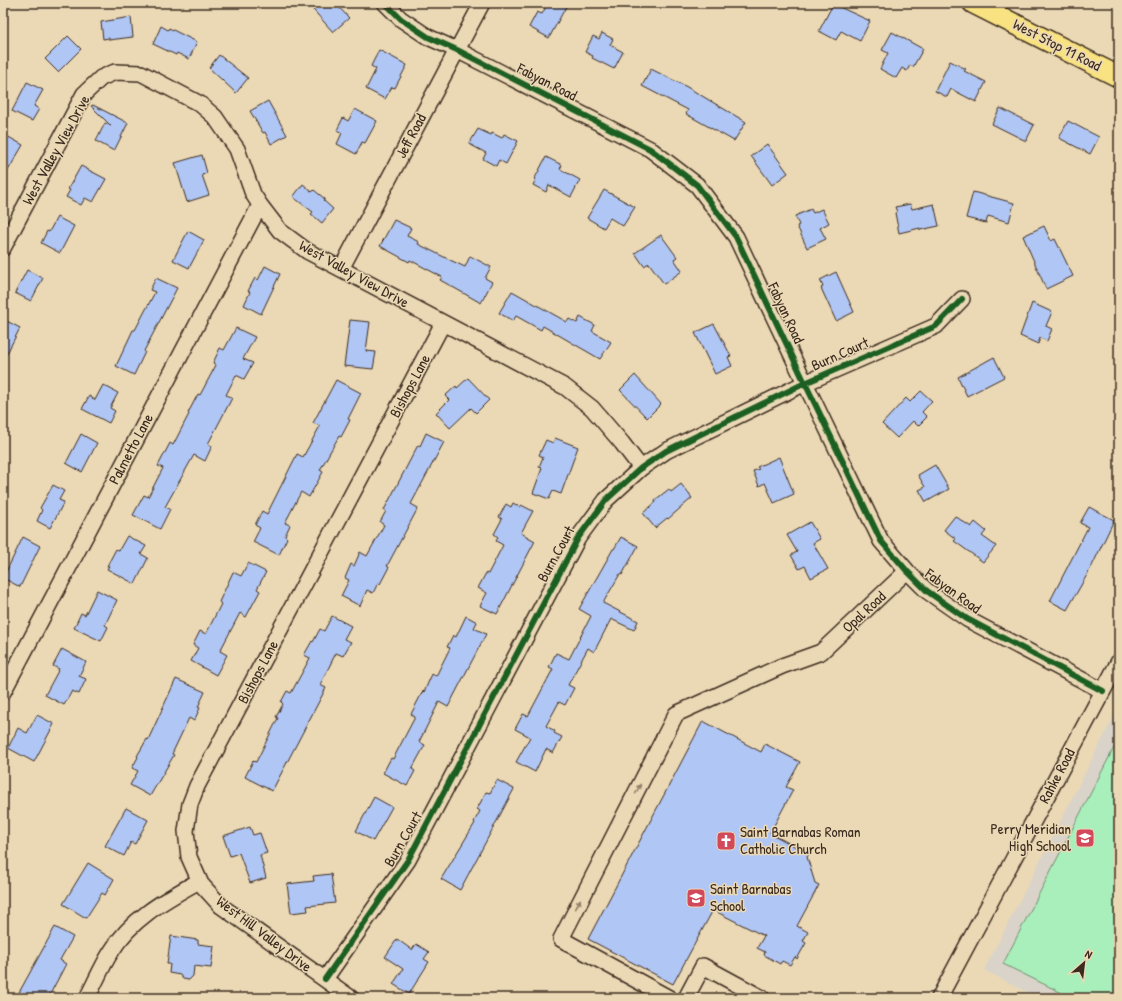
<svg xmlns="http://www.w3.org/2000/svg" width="1122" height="1001" font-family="'Patrick Hand',sans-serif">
<rect width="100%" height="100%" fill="#ebd9b6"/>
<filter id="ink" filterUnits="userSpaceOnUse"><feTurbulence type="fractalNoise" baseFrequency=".025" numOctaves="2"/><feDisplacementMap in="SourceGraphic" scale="8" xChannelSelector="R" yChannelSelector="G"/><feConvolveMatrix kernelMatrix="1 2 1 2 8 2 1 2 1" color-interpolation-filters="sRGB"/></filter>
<g filter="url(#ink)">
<path fill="#d9d3c9" d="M1119,707V998H1039L984,970Z"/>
<path fill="#a8efbb" stroke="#728c6c" d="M1119,738V998H1072L1003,964Z"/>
<path fill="#b0c6f5" stroke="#3b2a1e" d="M307,3H335L349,18L333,32Z
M548,3H568L549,38L529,27L537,12L542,14Z
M833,4L870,21L860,41L841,31L836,40L819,31Z
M131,17L133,37L109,40V38L103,39L101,22Z
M161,26L168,30L169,28L197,42L189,59L177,53L176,55L153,44Z
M892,32L923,49L913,67L910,65L907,71L902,68L896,78L880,69L888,53L882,50Z
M602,33L613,39L610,45L623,52L614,69L592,58L593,56L585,52L593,36L599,39Z
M68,36L81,49L58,72L45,59Z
M379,50L407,65L395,88L392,87L385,99L366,89L376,69L371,66Z
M219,55L248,78L236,93L209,68Z
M950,61L966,69L964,71L986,82L976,102L951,89L947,97L935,91Z
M651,69L687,87L746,122L734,141L686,114L688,110L642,86Z
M27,82L43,90L34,106L39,109L32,121L12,111Z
M268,101L287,135L271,144L265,132L263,133L250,111Z
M93,105L128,123L114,151L96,141L105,123L111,126L91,106Z
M1000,108L1034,125L1026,141L992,124Z
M355,109L377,121L365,143L362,142L356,154L337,144L342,133L337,130L343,118L348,121Z
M1068,121L1099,137L1090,154L1059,138Z
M478,129L491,135L492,133L502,138L504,134L518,141L506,164L499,160L496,166L483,159L486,153L469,144Z
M3,134L23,145L3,179Z
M767,144L788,173L772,185L751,156Z
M202,155L207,173L202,175L209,195L187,202L175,163Z
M546,157L562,165L560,169L580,180L571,197L549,185L546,192L533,185L536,179L535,178Z
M81,166L106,179L93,202L85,198L81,205L66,197L70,190L68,189Z
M303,184L312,192L314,190L325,199L323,200L333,209L322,223L311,214L313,212L293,197Z
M604,190L635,207L623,226L610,218L604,228L587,218Z
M973,192L1014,203L1009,222L988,216L986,223L966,218Z
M910,204L912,209L934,204L939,226L920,230V228L899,233L895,213L897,212L895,207Z
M811,209L813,213L822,209L829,223L820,228L826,239L807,248L797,226L799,225L795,216Z
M57,217L74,226L60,253L41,243L47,231L49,232Z
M394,220L411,228L407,236L419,242L418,244L450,260L465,267L470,256L491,267L485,278L492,282L481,303L440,280L442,277L410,260L409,262L380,246Z
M1044,226L1051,241L1055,239L1073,276L1046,289L1023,236Z
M188,231L204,240L189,268L173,260Z
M661,235L677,257L674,259L682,271L664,284L649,263L644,266L635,253Z
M265,266L280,274L261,314L244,305L250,292L248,291L255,278L258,280Z
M27,270L43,278L31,301L15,293Z
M836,272L854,312L836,321L821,288L823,287L820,280Z
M156,278L177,288L144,351L145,352L134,375L116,366L133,330H135L155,292L150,290Z
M512,291L567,322L569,319L577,323L580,317L595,325L592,331L611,342L600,359L543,326L541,330L516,316L513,321L499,313Z
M1032,303L1052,312L1046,326L1052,329L1047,341L1040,338L1038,344L1020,336Z
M3,319L20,328L3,361Z
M350,320L370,322L366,351L376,352L373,369L344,366Z
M714,324L731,356L728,357L732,366L715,374L695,333Z
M236,328L255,337L243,359L253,363L244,379L236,375L226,395L232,398L208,444L212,446L205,461L194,455L165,507L170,509L160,529L133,515L144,495L148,497L163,468L158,466L170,443L173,445L189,414L188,413L198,394L200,395L216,365L213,363L220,348L224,350Z
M994,357L1004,377L967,396L958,377Z
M635,375L661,404L647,418L620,390Z
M468,378L489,400L476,413L471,408L450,428L436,413L449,400L445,396L456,386L457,388Z
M336,380L361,393L348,419L350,420L341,437L339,436L320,470L323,472L309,497L301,492L285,523L290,525L285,536L287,538L279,555L253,542L260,528L255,525L262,511L267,514L297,454L303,457L320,426L313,423Z
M103,385L118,393L110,408L115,411L109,423L82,409L89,396L95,400Z
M921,391L932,401L922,412L927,417L918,426L913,421L897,438L882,424L906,398L910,402Z
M426,433L444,442L411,504L418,508L387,566L389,567L380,584L378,583L373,593L367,590L360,606L341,596L349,580L345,578L351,564L354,566L360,552L367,556L384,525L380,522L386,511L384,510L418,445L420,446Z
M81,434L97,443L82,472L66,463Z
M555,438L578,447L561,494L553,491L549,499L533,493L542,468L539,467L543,457L539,455L546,440L553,443Z
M779,457L794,494L774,503L765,483L759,486L753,471L759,469L757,467Z
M935,465L949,489L926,502L919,490L925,487L918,475Z
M681,484L692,498L668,519L667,518L655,528L643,513L656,502L655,500L669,489L671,492Z
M53,485L64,491L59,500L64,502L50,528L37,521L42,510L40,508Z
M513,503L520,507L521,505L533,511L521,533L535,541L497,614L480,606L487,593L478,588L486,573L488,574L503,545L496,541L498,537L494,534L502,519L499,517L506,504L511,507Z
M1089,507L1114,520L1092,566L1067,610L1050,601L1088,527L1080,523Z
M955,516L971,527L975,522L986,531L982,536L996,546L983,562L954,541L956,539L944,530Z
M810,522L820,539L813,543L828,569L811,578L805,566L799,569L791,555L797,552L787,535Z
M127,536L146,546L141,554L148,558L135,584L107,569L109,566H107L116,549L119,550Z
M23,537L40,546L20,587L3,578Z
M621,537L638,546L622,575L620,574L603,603L638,621L634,630L611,619L594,652L588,648L568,685L574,688L565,705L559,702L546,726L555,731L554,733L562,737L553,753L546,749L535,772L516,762L530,737L515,729L523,714L528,716L553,669L549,667L556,653L569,659L591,616L579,609L613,549H614Z
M248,563L266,572L257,589L260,591L246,617L240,613L220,651L227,655L216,675L191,661L198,648L193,645L200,631L206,634L221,604L219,602L233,572L241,576Z
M97,590L117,600L105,625L108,627L101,641L74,628L81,613L85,615Z
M332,616L351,626L344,639L351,642L343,656L336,653L320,685L326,688L272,791L245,777L253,761L256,762L278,718L276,717L283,704L281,702L287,691L291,693L310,658L304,655L312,641L313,642L320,629L324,631Z
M466,616L477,622L474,628L486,634L448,707L439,702L419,742L425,745L412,769L415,771L407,786L383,773L391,758L393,759L415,717L411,714L423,691L424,692L432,674L436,676L450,648L447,647L453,635L456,637Z
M62,649L86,662L79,676L86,679L79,694L72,691L64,705L45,695L59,669L53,666Z
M176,679L205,692L198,707L200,708L194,721L189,718L172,754L174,755L150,796L130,785L138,771L132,768L138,757L137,756L147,739L148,740Z
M37,715L54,724L34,762L8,748L18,728L27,733Z
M703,721L761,752L765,744L800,762L786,787L793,790L770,833L809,854L807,857L815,883L819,885L797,926L808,932L803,941L806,943L797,959L795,957L790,965L782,961L780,964L764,955L765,952L757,948L764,936L713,910L673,984L588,939Z
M497,780L514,789L460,890L441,879L475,823L474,822L480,811L477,809L486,792L490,793Z
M374,797L392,807L373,841L356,831Z
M126,808L148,820L135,844L131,842L124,856L105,846Z
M250,827L253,835L260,833L267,853L260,855L266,878L250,883L239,853L230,856L223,836Z
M88,863L114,879L105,895L102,893L86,918L63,904Z
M331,874L335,903L307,906L308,911L291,913L287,884L314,881L313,876Z
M55,927L73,937L60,960L66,964L48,998H16Z
M171,936L198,940V944L214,946L211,968L194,966L193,976L189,980L183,979L180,975L169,973L170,964H167Z
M397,939L412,950L416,944L429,952L424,959L429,962L409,994L393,984L403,969L385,957Z"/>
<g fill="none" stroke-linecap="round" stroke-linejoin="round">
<defs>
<path id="minor" d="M385,3L401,19L428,37L457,50L650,149L697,185L736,237L805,383L881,541L907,571L927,591L967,619L1103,691
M3,248L84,94L101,78L115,72L141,73L200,104L215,117L237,149L253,194L260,205L280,231L307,251L565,387L592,408L622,443L641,468
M341,269L482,3
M3,692L260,205
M325,979L408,860L578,538L606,500L641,468L666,451L805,383L936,326L962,299
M87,998C95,983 102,966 111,952C131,918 167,899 199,881
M351,998L221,906L201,884L189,857L186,831L190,804L197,786L443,323
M669,998L561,939L676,714L782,666L821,652L907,571
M686,998L703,966L762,998
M939,998L1119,661"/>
<path id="major" d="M973,3L1119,77"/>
</defs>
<use href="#minor" stroke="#3b2a1e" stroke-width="18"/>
<use href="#major" stroke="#3b2a1e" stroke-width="23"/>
<use href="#minor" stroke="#ebd9b6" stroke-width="15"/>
<use href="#major" stroke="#f8e281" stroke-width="20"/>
<defs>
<path id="cycleway" d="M385,3L401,19L428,37L457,50L650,149L697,185L736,237L805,383L881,541L907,571L927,591L967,619L1103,691
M325,979L408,860L578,538L606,500L641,468L666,451L805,383L936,326L962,299"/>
</defs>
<use href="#cycleway" stroke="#ebd9b6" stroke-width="8"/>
<use href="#cycleway" stroke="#1b5e20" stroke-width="6"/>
</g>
<defs><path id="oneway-solid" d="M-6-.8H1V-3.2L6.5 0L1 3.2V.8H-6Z"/></defs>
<g fill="#93826a">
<use href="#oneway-solid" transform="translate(638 789) rotate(-63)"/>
<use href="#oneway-solid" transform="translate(578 904) rotate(-63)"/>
</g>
</g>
<defs>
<symbol id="school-square" viewBox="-11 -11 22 22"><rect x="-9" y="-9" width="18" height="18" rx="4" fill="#d1495b" stroke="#ebd9b6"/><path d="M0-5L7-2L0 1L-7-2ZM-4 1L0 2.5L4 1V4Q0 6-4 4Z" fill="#fff"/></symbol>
<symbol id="church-square" viewBox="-11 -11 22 22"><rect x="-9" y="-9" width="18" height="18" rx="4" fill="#d1495b" stroke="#ebd9b6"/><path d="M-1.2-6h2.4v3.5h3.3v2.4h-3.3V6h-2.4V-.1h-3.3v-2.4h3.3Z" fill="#fff"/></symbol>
</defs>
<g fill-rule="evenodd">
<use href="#school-square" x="1074" y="827" width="22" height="22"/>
<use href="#church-square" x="715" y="830" width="22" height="22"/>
<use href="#school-square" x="685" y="887" width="22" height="22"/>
</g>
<g text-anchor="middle" stroke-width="3" stroke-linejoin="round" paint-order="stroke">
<g font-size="15" fill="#3b2a1e" stroke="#ebd9b6">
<text transform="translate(1057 45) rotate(27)" y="5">West Stop 11 Road</text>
<text transform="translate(547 82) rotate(27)" y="5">Fabyan Road</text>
<text transform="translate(411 136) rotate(-62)" y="5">Jeff Road</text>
<text transform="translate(56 150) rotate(-61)" y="5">West Valley View Drive</text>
<text transform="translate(354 274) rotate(29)" y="5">West Valley View Drive</text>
<text transform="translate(786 313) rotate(65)" y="5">Fabyan Road</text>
<text transform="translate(840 354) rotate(-24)" y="5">Burn Court</text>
<text transform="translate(410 386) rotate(-62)" y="5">Bishops Lane</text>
<text transform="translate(131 449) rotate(-62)" y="5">Palmetto Lane</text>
<text transform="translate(556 554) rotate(-61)" y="5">Burn Court</text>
<text transform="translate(953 591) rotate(36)" y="5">Fabyan Road</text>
<text transform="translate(864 612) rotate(-43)" y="5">Opal Road</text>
<text transform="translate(258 672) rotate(-62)" y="5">Bishops Lane</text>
<text transform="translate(1057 776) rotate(-62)" y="5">Rahke Road</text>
<text transform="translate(403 839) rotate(-60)" y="5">Burn Court</text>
<text transform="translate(264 934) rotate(37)" y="5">West Hill Valley Drive</text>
</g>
<g font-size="15" fill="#3b2a1e" stroke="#ebd9b6" text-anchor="start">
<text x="1071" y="834" text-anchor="end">Perry Meridian<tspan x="1071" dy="17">High School</tspan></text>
<text x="740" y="837">Saint Barnabas Roman<tspan x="740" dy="17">Catholic Church</tspan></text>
<text x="710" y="894">Saint Barnabas<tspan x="710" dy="17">School</tspan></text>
</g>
</g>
<rect width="1122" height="1001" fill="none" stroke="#ebd9b6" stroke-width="16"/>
<rect x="8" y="8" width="1106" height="985" fill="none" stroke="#3b2a1e" stroke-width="1.5" filter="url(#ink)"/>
<g transform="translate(1084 963) rotate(28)" stroke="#ebd9b6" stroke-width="3" paint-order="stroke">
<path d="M0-3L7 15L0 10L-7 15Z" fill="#3b2a1e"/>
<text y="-6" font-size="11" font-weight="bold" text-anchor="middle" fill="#3b2a1e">N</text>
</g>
</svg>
